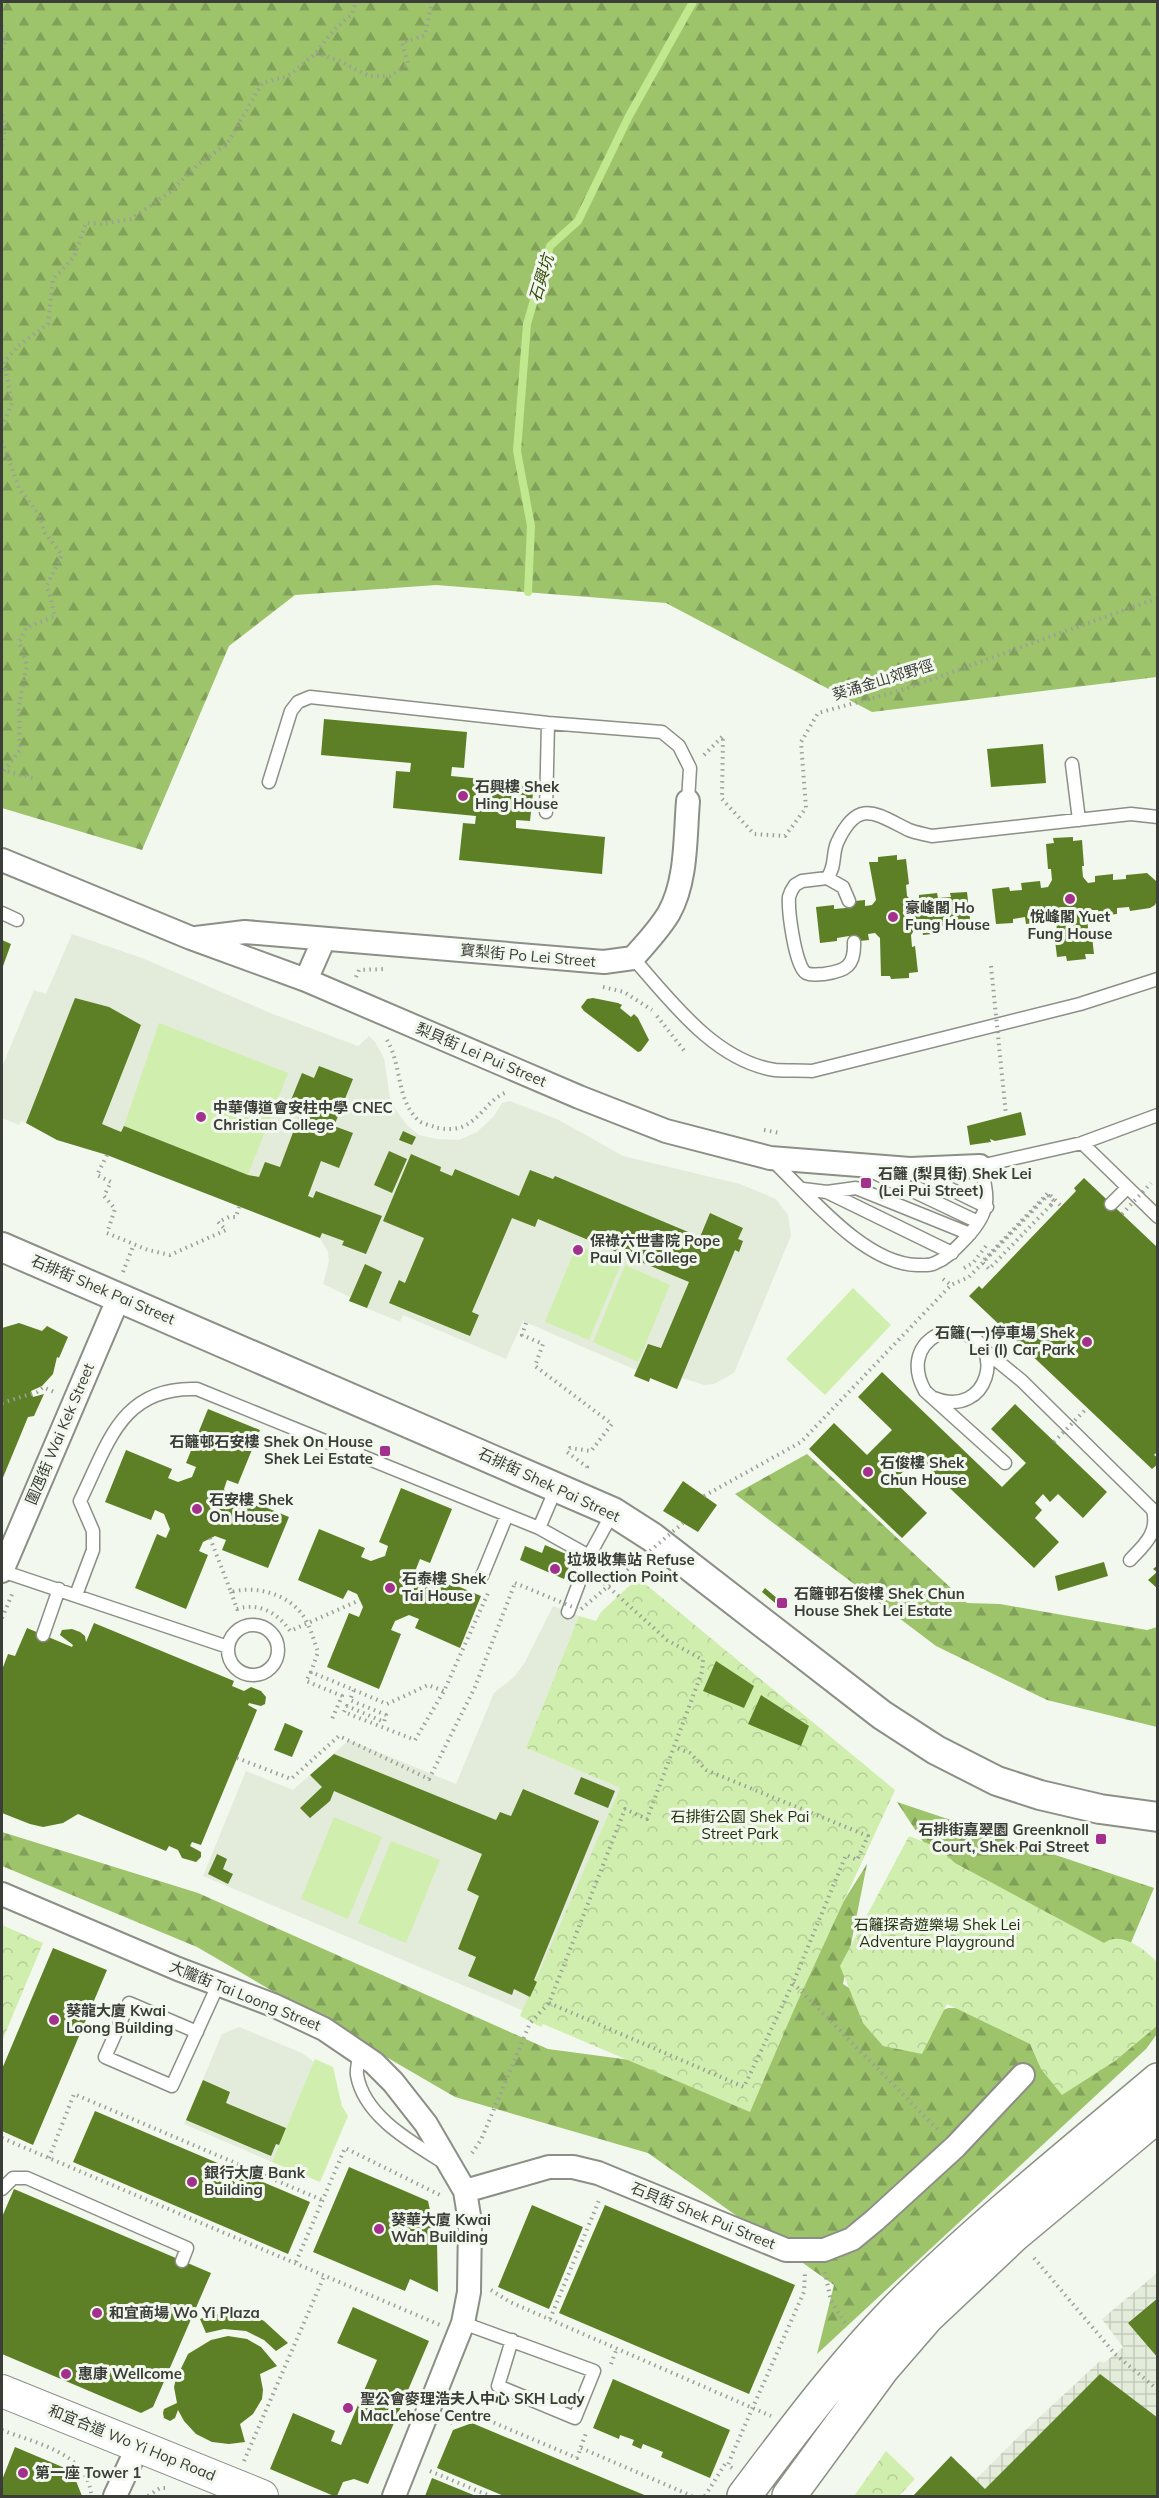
<svg xmlns="http://www.w3.org/2000/svg" width="1159" height="2498" font-family="Mulish,'Noto Sans TC',sans-serif">
<defs>
<pattern id="industrial-grid" width="8" height="8" patternUnits="userSpaceOnUse" patternTransform="scale(1.5)"><rect width="8" height="8" fill="#e3ecda"/><path d="M0 4h8M4 0v8" fill="none" stroke="#c4cbbc"/></pattern>
<pattern id="forest-firs" width="22" height="20" patternUnits="userSpaceOnUse" patternTransform="scale(1.5)"><rect width="22" height="20" fill="#9dc36b"/><path d="M5 1l3.5 6h-7zM16 11l3.5 6h-7z" fill="#81a059"/></pattern>
<pattern id="park-crowns" width="20" height="18" patternUnits="userSpaceOnUse" patternTransform="scale(1.5)"><rect width="20" height="18" fill="#d0eead"/><path d="M2 6a3 3 0 1 1 6 0M12 15a3 3 0 1 1 6 0" fill="none" stroke="#b4cd96"/></pattern>
</defs>
<rect width="100%" height="100%" fill="#f2f8ed"/>
<path fill="#e3ecda" d="M72,934L142,958L273,1014L358,1046L369,1036L375,1042L384,1058L390,1098L393,1106L407,1125L419,1135L437,1139L459,1140L477,1132L493,1117L502,1103L510,1101L559,1120L623,1156L740,1184L776,1199L788,1215L791,1236L734,1373L714,1384L704,1385L682,1378L677,1389L651,1379L649,1382L634,1376L636,1370L523,1321L506,1359L403,1315L400,1322L349,1301L350,1297L323,1284L329,1261L328,1252L320,1238L107,1155L57,1140L26,1123L21,1121L19,1125L2,1118V1067L34,990L46,994Z
M553,1606L579,1616L526,1748L620,1788L524,2011L203,1876L246,1771L293,1790L349,1740L456,1784L494,1693L515,1676L525,1662Z
M239,2027L302,2053L314,2062L272,2162L184,2124L222,2034Z"/>
<path fill="url(#industrial-grid)" d="M1157,2273V2496H913L951,2456L976,2479L1015,2440L1100,2361L1104,2363L1123,2347L1102,2319Z"/>
<path fill="#d0eead" d="M159,1023L288,1073L248,1175L124,1126Z
M577,1245L621,1264L589,1340L545,1322Z
M625,1265L670,1285L638,1362L593,1342Z
M853,1288L891,1325L825,1395L786,1359Z
M334,1817L382,1837L348,1919L301,1899Z
M391,1841L440,1860L406,1943L358,1923Z
M315,2059L333,2067L342,2106L348,2116L320,2182L272,2162Z"/>
<path fill="url(#forest-firs)" d="M2,2H1157V677L872,712L666,603L436,585L295,595L229,646L142,850L2,808Z
M807,1454L967,1603L1000,1604L1147,1630L1157,1627V1727L1047,1700L936,1646L735,1494Z
M897,1802L1154,1888L1130,1945L1157,2015V2034L1146,2049L817,2354L834,2285L648,2153L455,2097L197,1947L2,1866V1832L198,1893L548,2049L735,2074L867,1864L843,1984L908,2026L948,2008L1046,2009L939,1866Z"/>
<path fill="url(#park-crowns)" d="M638,1578L895,1790L796,2005L750,2112L543,2024L541,2027L520,2016L620,1788L526,1748L579,1616L596,1621L601,1612Z
M909,1836L939,1848L955,1863L1104,1943C1120,1930 1145,1949 1157,1962V2026L1115,2061L1062,2095L1041,2069L1030,2044L947,2004L922,2054L883,2046L863,2023L840,1966Z
M2,1925L43,1943L2,2041Z
M886,2451L915,2479L899,2496H854Z"/>
<g fill="none" stroke-linecap="round" stroke-linejoin="round">
<path stroke="#c0e88e" stroke-width="8" d="M528,592L531,526L517,451L527,324L550,246L578,221L629,116L693,2"/>
</g>
<path fill="#5d7f26" d="M324,719L467,732L464,768L452,767L451,776L534,784L530,821L516,820V828L605,837L602,874L459,860L463,823L475,824L476,816L393,808L396,771L410,772L411,763L321,755Z
M1043,744L1046,783L991,787L987,749Z
M1073,837V841L1082,840L1084,866H1082L1083,877L1088,883L1095,882V876L1113,874V880L1126,879V875L1147,873L1156,881L1158,898L1155,905L1150,908L1130,911L1129,907L1117,908V914L1099,916L1098,910H1091L1087,918L1088,928H1091L1094,954H1085L1086,959L1067,961L1066,956L1057,957L1054,932L1057,931L1056,920L1051,915L1044,916V922L1026,924L1025,917L1013,919V923L996,924L992,889L1009,887L1010,891L1022,890L1021,883L1040,881L1041,888L1048,887L1052,880L1051,869H1048L1046,844L1054,843L1053,838Z
M897,855V860L906,859L909,884L906,885L907,896L912,901L919,900V895L937,893L938,898L951,897L950,893L967,892L971,928L954,929L953,925L940,926L942,933L923,935L922,929H915L911,935L912,947L915,946L918,972L909,973V978L891,979L890,976H881L880,938L875,933L868,934L869,940L850,942L849,936L837,938V941L820,943L816,907L834,905V909L846,908L845,902L865,900V906L872,905L876,900L869,862H878V857Z
M2,940L11,944L2,969Z
M75,998L109,1007L141,1025L102,1124L121,1132L124,1126L248,1175L259,1177L265,1162L280,1167L303,1106L291,1100L302,1073L314,1078L319,1066L353,1079L334,1126L353,1133L339,1168L321,1161L308,1196L313,1198L316,1191L382,1216L366,1254L342,1245L344,1241L322,1233L320,1238L107,1155L57,1140L26,1123Z
M593,998L618,1003L622,1005L620,1008L631,1017L634,1014L638,1018L649,1040L641,1051L638,1052L584,1011L581,1007L587,999Z
M1021,1112L1026,1135L995,1141L990,1139L991,1142L970,1145L967,1126Z
M403,1131L416,1137L412,1145L399,1140Z
M389,1151L407,1159L392,1193L374,1185Z
M411,1154L441,1167L440,1171L452,1176L455,1169L519,1196L530,1170L553,1179L555,1176L700,1237L710,1213L743,1228L738,1239L743,1241L739,1252L735,1250L677,1389L650,1378L649,1382L634,1376L648,1344L661,1348L689,1282L538,1219L535,1227L512,1218L472,1312L479,1315L470,1336L389,1303L399,1280L405,1283L424,1238L383,1221Z
M1084,1178L1158,1248V1451L1154,1455L1158,1458V1464L1152,1469L969,1296L979,1286L982,1289L1076,1191L1074,1188Z
M365,1264L382,1272L367,1308L349,1301Z
M19,1323L42,1331L47,1326L68,1337L59,1358L57,1357L53,1374L42,1386L31,1391L33,1397L44,1394L34,1416L28,1417L2,1480V1328Z
M882,1372L1002,1487L1026,1463L991,1429L1015,1404L1107,1492L1083,1518L1058,1494L1050,1502L1043,1494L1035,1503L1042,1510L1035,1518L1059,1542L1034,1568L917,1457L894,1481L927,1513L902,1538L809,1449L834,1423L867,1455L892,1430L858,1397Z
M208,1409L260,1430L238,1484L227,1480L224,1489L230,1504L239,1508L243,1498L289,1517L268,1568L222,1550L226,1540L215,1536L203,1542L199,1551L208,1555L186,1609L135,1588L157,1534L166,1538L170,1529L164,1514L155,1510L151,1520L105,1502L126,1450L172,1469L168,1478L178,1482L192,1477L196,1467L186,1463Z
M683,1481L717,1505L698,1532L663,1511Z
M401,1488L452,1509L430,1563L420,1559L416,1569L422,1583L432,1587L436,1577L481,1596L460,1648L415,1628L419,1619L409,1615L395,1621L391,1630L401,1634L379,1689L327,1667L349,1613L359,1617L363,1607L357,1594L348,1590L343,1599L298,1580L319,1529L365,1548L361,1557L371,1561L385,1556L388,1546L379,1542Z
M545,1545L573,1557L564,1579L520,1560L525,1546L542,1553Z
M1104,1562L1108,1576L1058,1591L1055,1576Z
M1158,1565V1589L1148,1580L1157,1572L1153,1569Z
M765,1588L778,1599L775,1603L762,1592Z
M94,1623L234,1681L232,1686L244,1691L251,1687L261,1691L266,1697L265,1704L261,1706L249,1703L248,1705L257,1710L201,1845L192,1842L190,1846L201,1852V1857L196,1862L182,1858L178,1850L169,1846L166,1851L78,1814L63,1823L43,1827L30,1824L2,1813V1670L8,1654L15,1656L27,1628L72,1647L73,1645L60,1635L62,1630L72,1629L80,1632L85,1636L86,1642Z
M716,1661L754,1686L744,1708L703,1691Z
M761,1695L809,1726L801,1746L748,1724Z
M285,1723L303,1731L292,1757L274,1750Z
M334,1754L496,1820L500,1812L511,1816L523,1789L599,1821L534,1980L537,1982L530,1997L514,1989L512,1995L468,1976L476,1957L458,1949L479,1896L467,1890L482,1854L334,1791L330,1801L310,1818L300,1808L322,1787L310,1775Z
M581,1777L615,1791L608,1808L574,1794Z
M217,1854L227,1859L223,1869L233,1874L228,1884L208,1874Z
M53,1948L107,1970L33,2145L2,2131V2069Z
M203,2080L230,2092L226,2103L286,2128L279,2145L276,2144L271,2156L186,2120Z
M95,2111L310,2202L288,2254L73,2162Z
M349,2167L428,2201L437,2241L438,2292L410,2279L405,2291L313,2252Z
M14,2189L211,2273L153,2407L141,2413L2,2354V2217Z
M532,2205L583,2227L549,2309L498,2287Z
M605,2205L795,2285L749,2394L559,2313Z
M1158,2298V2358L1128,2323Z
M353,2307L429,2341L368,2484L354,2479L343,2482L337,2496H334L270,2469L293,2413L335,2431L331,2441L341,2445L377,2360L337,2343Z
M230,2312L252,2315L264,2321L288,2343L276,2351L264,2340L246,2331L224,2329L206,2333L200,2319L211,2315Z
M228,2336L247,2339L261,2347L277,2366L260,2374L263,2390L262,2399L253,2414L240,2424L245,2442L229,2444L212,2442L196,2434L184,2421L178,2410L175,2418L170,2421L164,2418L163,2413L164,2409L177,2403L174,2387L176,2379L188,2354L211,2340Z
M1100,2374L1158,2418V2496H913L951,2456L985,2489Z
M613,2379L730,2430L710,2478L661,2457L663,2452L643,2444L641,2449L632,2445L634,2440L620,2435L619,2439L593,2428Z
M472,2423L620,2485L647,2496H504L437,2468L453,2430Z
M15,2447L72,2471L82,2496H2V2480Z
M432,2478L476,2496H425Z"/>
<g fill="none" stroke-linecap="round" stroke-linejoin="round">
<defs>
<path id="service" d="M1072,764L1079,820
M269,782L291,711L298,702L310,697L548,723L662,732L679,746L690,768L688,801
M546,812L548,723
M827,878L843,887L849,901
M2,913L17,920
M854,942C855,966 846,971 824,974C818,974 812,976 806,973C795,966 788,911 789,897C790,893 792,889 795,885L802,881L827,878C836,867 832,855 837,843C858,797 876,814 909,830C916,833 925,834 932,836L1131,814L1158,817
M633,958C671,1001 715,1061 775,1070C787,1071 800,1070 812,1071L1080,1004L1158,979
M1082,1143L1158,1217
M771,1159C808,1194 864,1264 917,1265C923,1265 930,1266 935,1263C948,1258 957,1247 967,1237C990,1212 990,1197 980,1166L1082,1143L1158,1115
M873,1172L978,1222
M918,1173L987,1207
M803,1189L827,1192L856,1188L970,1234
M827,1192L952,1253
M1111,1204L1127,1188
M984,1350L1022,1381L1153,1510C1159,1533 1144,1545 1130,1560
M934,1398C989,1420 1008,1342 960,1333C952,1331 945,1331 937,1335C915,1347 913,1370 925,1391L1005,1463
M539,1528L557,1486
M589,1556L613,1512
M2,1571L228,1647
M482,1576L507,1515
M76,1595L93,1550V1531L80,1501C108,1444 121,1386 197,1389L507,1515L539,1528L589,1556L568,1612
M228 1650a25 25 0 1 1 50 0a25 25 0 1 1-50 0Z
M43,1635L59,1589
M197,2032L129,2003L105,2057L172,2086L218,1985
M360,2052C359,2060 356,2068 357,2075C364,2116 411,2142 443,2162
M2,2189L13,2178H27L187,2248L182,2261
M463,2323L594,2371L575,2418L498,2386L512,2340"/>
<path id="minor" d="M2,860L191,938L306,980L579,1097L666,1131L770,1158L910,1169L980,1166
M196,938L245,932L604,962L633,958C646,943 659,930 669,913C687,881 685,837 688,801
M306,980L324,939
M2,1571L119,1297
M2,1894L178,1969L273,2005L324,2029L374,2063L393,2082L426,2124L465,2191L470,2222L469,2292L463,2323L394,2496
M465,2191L549,2167H573L598,2173L786,2250H824L852,2239L875,2220L955,2147L1023,2075
M115,2496L138,2446"/>
<path id="tertiary" d="M2,1247L613,1512L652,1537L882,1715L936,1750L997,1781L1040,1795L1100,1809L1158,1817"/>
<path id="secondary" d="M2,2391L262,2496"/>
<path id="primary" d="M744,2496C795,2428 848,2357 910,2296C988,2220 1074,2151 1158,2080
M789,2496L882,2369L927,2317L1014,2235L1158,2115"/>
</defs>
<use href="#service" stroke="#8b8f85" stroke-width="15"/>
<use href="#minor" stroke="#8b8f85" stroke-width="26"/>
<use href="#tertiary" stroke="#8b8f85" stroke-width="32"/>
<use href="#secondary" stroke="#8b8f85" stroke-width="34"/>
<use href="#primary" stroke="#8b8f85" stroke-width="36"/>
<path stroke="#9ca098" stroke-width="4" stroke-dasharray="1.5 4.5" stroke-linecap="butt" d="M2,25L5,43L2,50
M316,53L340,61L369,76H390L408,64L402,43L425,35L432,2
M2,115L5,126L2,148
M2,427L12,403L4,362L18,346L48,324L53,279L74,257L86,223L102,224L131,219L170,192L196,166L227,144L262,83L288,76L316,53L333,31L352,14L356,2
M2,441L19,488L39,515L45,533L62,555L47,585L55,616L26,628L19,642L27,665L19,706L20,750L4,771
M704,755L723,736L722,799L754,834L785,836L806,808L801,742L818,713L902,690L1158,598
M2,770L37,779
M356,977L359,970L386,969
M603,987L624,992L652,1010
M657,1016L686,1053
M387,1040C402,1065 396,1099 418,1120C422,1124 430,1125 435,1127C444,1130 458,1130 466,1125C483,1116 490,1097 508,1092
M764,1130L780,1133
M107,1155L97,1175L111,1182L104,1196L115,1209L107,1233L148,1250L170,1255L226,1230L218,1222L229,1217H236L239,1207
M964,1268L973,1263L986,1246
M123,1272L134,1244
M943,1279L951,1285
M526,1323L522,1335L543,1344L535,1366L612,1424L591,1451L570,1448L567,1452L587,1467L585,1472
M2,1403L37,1392L43,1387L54,1392
M704,1496L801,1442L951,1285L969,1277L1048,1195L1054,1201L1051,1205
M210,1538L231,1592C256,1585 289,1594 304,1617C310,1627 314,1640 318,1652L311,1672L354,1690L350,1700L386,1715L384,1722L347,1706L344,1712L415,1740L444,1691L489,1591
M231,1592L237,1609C259,1602 278,1613 290,1631L360,1600
M2,1618L13,1592
M311,1672L306,1681L342,1696L332,1719
M354,1690L387,1704L428,1685L444,1691
M237,1758L291,1779L339,1736L429,1779L475,1687L515,1583
M793,1983L939,2131
M549,2003L744,2087L793,1983L846,1855L857,1860L868,1836L706,1770L690,1753L674,1747
M2,2138L440,2325
M472,2153L481,2140L530,2023L549,2003L625,1809L647,1819L702,1672L703,1660L667,1640L604,1583L608,1560L627,1553
M49,2158L74,2094L322,2200
M1034,2258L1115,2354L1158,2390
M296,2262L345,2148L440,2195
M825,2272L831,2301L845,2323
M491,2290L510,2302L771,2416
M550,2319L600,2198
M611,2364L617,2348
M450,2423L471,2413L577,2458L586,2433
M2,2430C34,2443 86,2452 91,2493
M581,2448L692,2496
M244,2461L325,2274
M732,2468L728,2465L734,2450L804,2292L805,2272
M430,2471L490,2496
M148,2496L160,2488H166
M705,2496L725,2464L728,2465"/>
<use href="#service" stroke="#fff" stroke-width="12"/>
<use href="#minor" stroke="#fff" stroke-width="22"/>
<use href="#tertiary" stroke="#fff" stroke-width="28"/>
<use href="#secondary" stroke="#fff" stroke-width="32"/>
<use href="#primary" stroke="#fff" stroke-width="33"/>
<path stroke="#9ca098" stroke-width="4" stroke-dasharray="1.5 4.5" stroke-linecap="butt" d="M991,966L1006,1115
M1051,1205L989,1269L982,1262L1048,1193L1061,1206
M1122,1214L1151,1183
M1054,1442L1087,1408
M515,1583L580,1610L683,1523"/>
</g>
<g fill="#a2318d" stroke="#f2f8ed" stroke-width="2">
<circle cx="463" cy="796" r="6"/>
<circle cx="1070" cy="899" r="6"/>
<circle cx="893" cy="917" r="6"/>
<circle cx="201" cy="1117" r="6"/>
<rect x="860" y="1177" width="12" height="12" rx="3"/>
<circle cx="578" cy="1250" r="6"/>
<circle cx="1087" cy="1342" r="6"/>
<rect x="379" y="1445" width="12" height="12" rx="3"/>
<circle cx="868" cy="1472" r="6"/>
<circle cx="197" cy="1509" r="6"/>
<circle cx="555" cy="1569" r="6"/>
<circle cx="390" cy="1588" r="6"/>
<rect x="776" y="1597" width="12" height="12" rx="3"/>
<rect x="1095" y="1833" width="12" height="12" rx="3"/>
<circle cx="54" cy="2020" r="6"/>
<circle cx="192" cy="2182" r="6"/>
<circle cx="379" cy="2229" r="6"/>
<circle cx="97" cy="2313" r="6"/>
<circle cx="66" cy="2374" r="6"/>
<circle cx="348" cy="2408" r="6"/>
<circle cx="23" cy="2473" r="6"/>
</g>
<g text-anchor="middle" stroke-width="6" stroke-linejoin="round" paint-order="stroke">
<g font-size="15" fill="#3b3d38" stroke="#f2f8ed">
<text transform="translate(883 680) rotate(-17)" y="5">葵涌金山郊野徑</text>
<text transform="translate(528 956) rotate(5)" y="5">寶梨街 Po Lei Street</text>
<text transform="translate(481 1055) rotate(23)" y="5">梨貝街 Lei Pui Street</text>
<text transform="translate(103 1290) rotate(23)" y="5">石排街 Shek Pai Street</text>
<text transform="translate(60 1434) rotate(-67)" y="5">圍乪街 Wai Kek Street</text>
<text transform="translate(549 1485) rotate(25)" y="5">石排街 Shek Pai Street</text>
<text transform="translate(245 1996) rotate(22)" y="5">大隴街 Tai Loong Street</text>
<text transform="translate(703 2216) rotate(22)" y="5">石貝街 Shek Pui Street</text>
<text transform="translate(132 2443) rotate(22)" y="5">和宜合道 Wo Yi Hop Road</text>
</g>
<g font-size="15" font-weight="bold" fill="#3b3d38" stroke="#f2f8ed" text-anchor="start">
<text x="475" y="792">石興樓 Shek<tspan x="475" dy="17">Hing House</tspan></text>
<text x="905" y="913">豪峰閣 Ho<tspan x="905" dy="17">Fung House</tspan></text>
<text x="1070" y="922" text-anchor="middle">悅峰閣 Yuet<tspan x="1070" dy="17">Fung House</tspan></text>
<text x="213" y="1113">中華傳道會安柱中學 CNEC<tspan x="213" dy="17">Christian College</tspan></text>
<text x="878" y="1179">石籬 (梨貝街) Shek Lei<tspan x="878" dy="17">(Lei Pui Street)</tspan></text>
<text x="590" y="1246">保祿六世書院 Pope<tspan x="590" dy="17">Paul VI College</tspan></text>
<text x="1075" y="1338" text-anchor="end">石籬(一)停車場 Shek<tspan x="1075" dy="17">Lei (I) Car Park</tspan></text>
<text x="373" y="1447" text-anchor="end">石籬邨石安樓 Shek On House<tspan x="373" dy="17">Shek Lei Estate</tspan></text>
<text x="880" y="1468">石俊樓 Shek<tspan x="880" dy="17">Chun House</tspan></text>
<text x="209" y="1505">石安樓 Shek<tspan x="209" dy="17">On House</tspan></text>
<text x="567" y="1565">垃圾收集站 Refuse<tspan x="567" dy="17">Collection Point</tspan></text>
<text x="402" y="1584">石泰樓 Shek<tspan x="402" dy="17">Tai House</tspan></text>
<text x="794" y="1599">石籬邨石俊樓 Shek Chun<tspan x="794" dy="17">House Shek Lei Estate</tspan></text>
<text x="1089" y="1835" text-anchor="end">石排街嘉翠園 Greenknoll<tspan x="1089" dy="17">Court, Shek Pai Street</tspan></text>
<text x="66" y="2016">葵龍大廈 Kwai<tspan x="66" dy="17">Loong Building</tspan></text>
<text x="204" y="2178">銀行大廈 Bank<tspan x="204" dy="17">Building</tspan></text>
<text x="391" y="2225">葵華大廈 Kwai<tspan x="391" dy="17">Wah Building</tspan></text>
<text x="109" y="2318">和宜商場 Wo Yi Plaza</text>
<text x="78" y="2379">惠康 Wellcome</text>
<text x="360" y="2404">聖公會麥理浩夫人中心 SKH Lady<tspan x="360" dy="17">MacLehose Centre</tspan></text>
<text x="35" y="2478">第一座 Tower 1</text>
</g>
<g font-size="15" fill="#22310c" stroke="#f2f8ed">
<text x="740" y="1822">石排街公園 Shek Pai<tspan x="740" dy="17">Street Park</tspan></text>
<text x="937" y="1930">石籬探奇遊樂場 Shek Lei<tspan x="937" dy="17">Adventure Playground</tspan></text>
</g>
<g font-size="16" font-style="italic" fill="#344b0a" stroke="#f2f8ed">
<text transform="translate(541 278) rotate(-73)" y="6">石興坑</text>
</g>
</g>
<rect width="1159" height="2498" fill="none" stroke="#3b3d38" stroke-width="6"/>
</svg>
